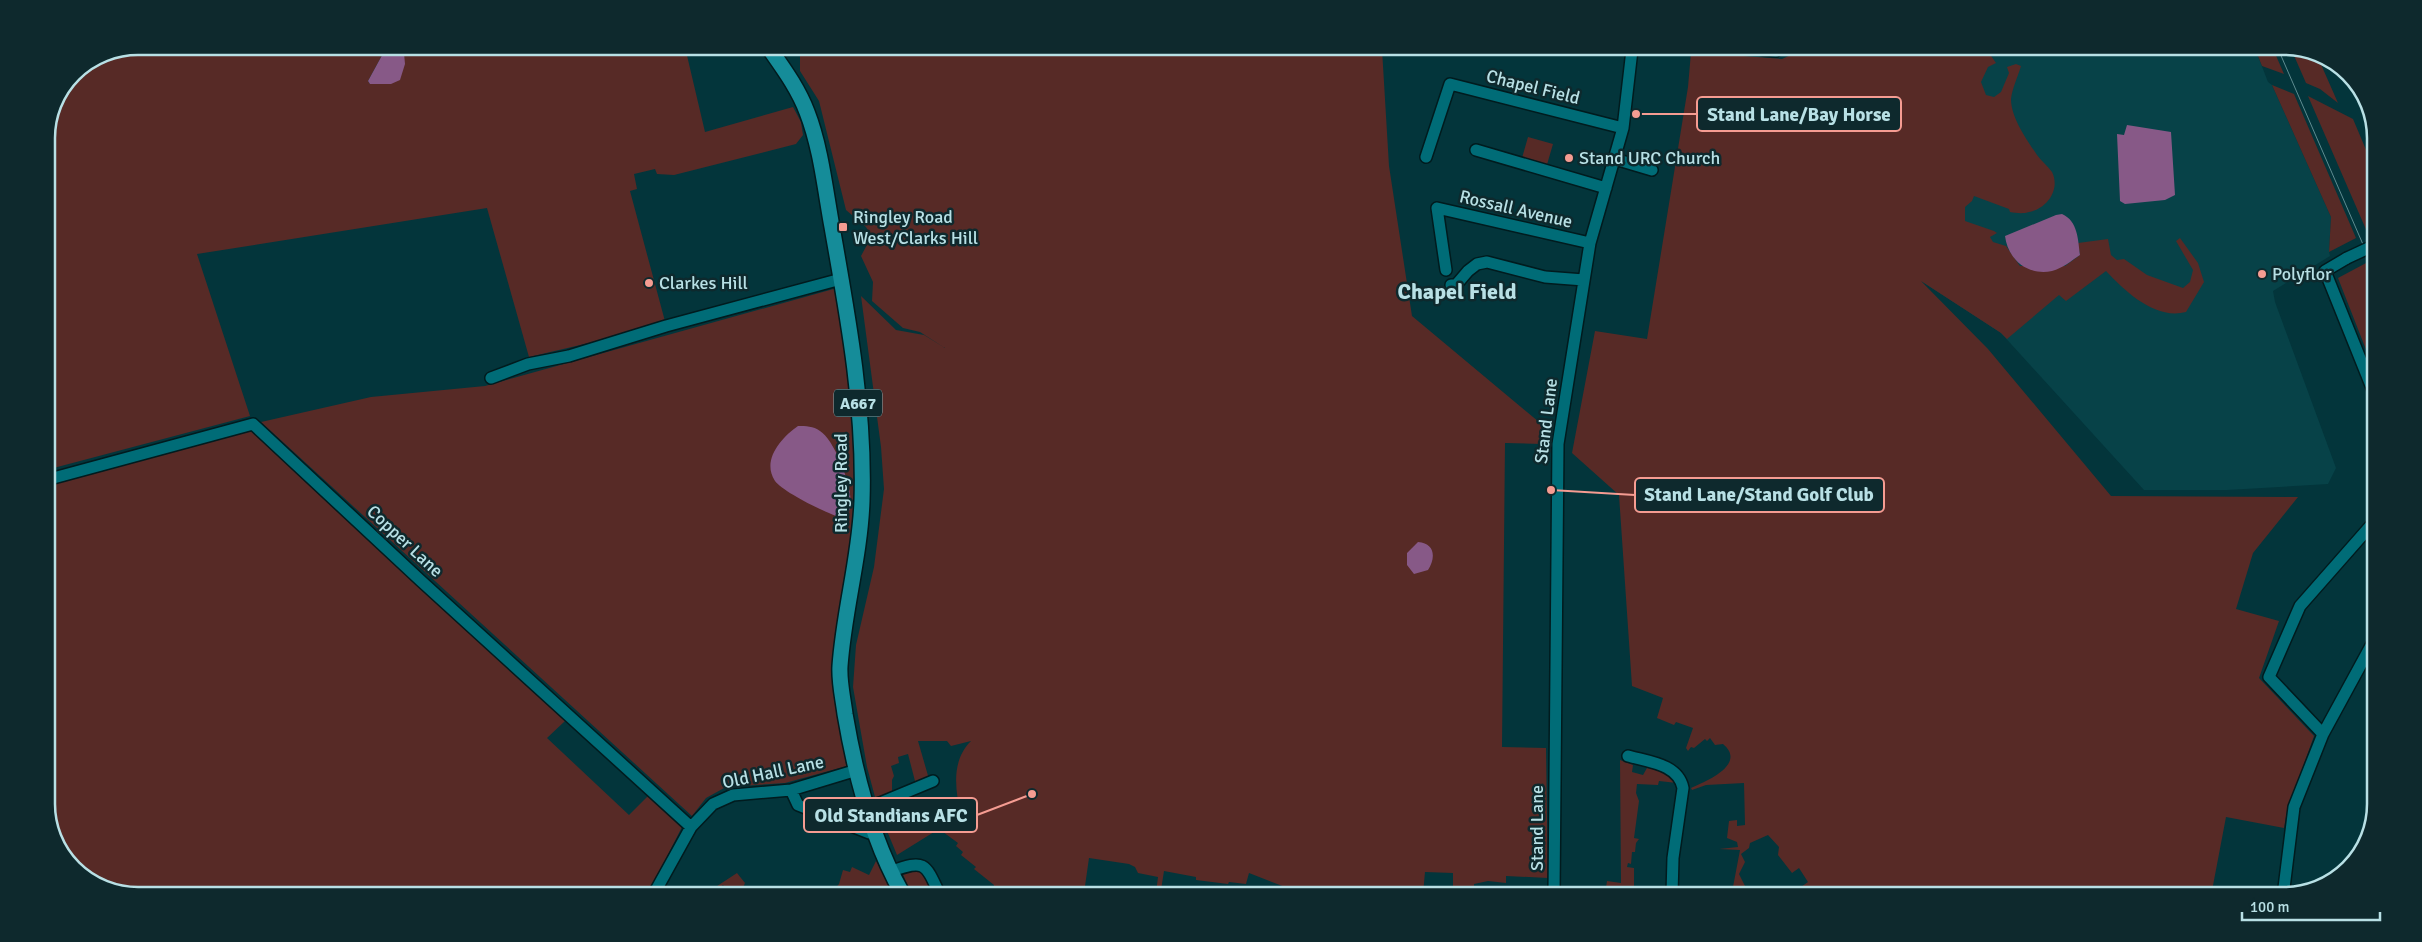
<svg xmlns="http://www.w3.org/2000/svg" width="2422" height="942" font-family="Signika,sans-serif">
<rect width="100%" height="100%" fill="#03353b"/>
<path fill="#074248" d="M1970,50L2256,51L2268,82L2272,85L2331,217L2329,252L2330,256L2273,291L2275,302L2336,468L2328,484L2227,490H2144L2001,333L1918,279Z"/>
<path fill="#572a26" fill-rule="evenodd" d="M138,46L685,47L705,132L793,107L801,122L803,135L796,144L674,175L657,174L655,169L634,174L637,189L630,191L666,325L529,357L487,208L197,254L250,416L46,470V132L73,73L103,53ZM386,48L399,49L404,53L382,84H370L368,81Z
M797,48L1382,49L1389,166L1412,316L1545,427L1542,444L1505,443L1502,747L1546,748L1548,878L1506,876V883L1488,881L1474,884V891L1460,890V894H1453V873L1425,872L1423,894H1303L1249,873L1246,884L1229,882L1228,884L1196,880V877L1164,871L1161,890L1170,893H1156L1158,877L1138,873L1135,867L1129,864L1089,858L1084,893H1054V888L1051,887L1050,893H1017L994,889V885L974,869L976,867L961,855L963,852L956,846L958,843L939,829L961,816C955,789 951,761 971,741L951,746L947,741H918L929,779L916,785L908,754L898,757L899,763L891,766L894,776L892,780V793L875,797L867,767L853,687L856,645L874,567L884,489L881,447L861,296L896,330L924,335L945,348L920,332L903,328L872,301L873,282L861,256L869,241L870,234L866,227L846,210L819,101L800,71V55Z
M1796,50H1987L1996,63L1988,67L1981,82L1986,95L1994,97L2001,92L2009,73L2007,67L2016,64L2021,66C2018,76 2012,89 2011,99C2011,118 2027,140 2037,155C2041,161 2048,166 2052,172C2061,190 2046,209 2029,212C2023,214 2016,213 2010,212L2009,209L1974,196L1972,201L1965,207V221L1994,231L1997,233L1990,237L1993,242L2006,246L2020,266H2065L2080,255L2078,243L2108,239L2111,255L2117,260L2124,259L2147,275L2183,288L2190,282L2193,270L2176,241L2180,238L2198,263L2204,282L2186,312C2155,320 2126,292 2106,271L2066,301L2059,295L2007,339L2001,333L1921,281L1988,349L2111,496L2298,497L2253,553L2236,609L2279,621L2259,678L2314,736L2287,811L2284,828L2226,817L2211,896L1797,895L1803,891L1801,887L1808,882L1799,868L1792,873L1778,855L1779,847L1768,835L1750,843L1749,848L1741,854L1745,862L1739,874L1745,886L1741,888L1733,887L1740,850L1719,849L1738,847L1737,842L1727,838L1729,821L1737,820V826L1745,825L1744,783L1706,785L1692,790L1691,788C1707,781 1747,764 1723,744L1715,745L1710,738L1707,741L1705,739L1694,748L1691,747L1688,751L1686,748L1693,728L1676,722L1674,725L1657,718L1663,698L1632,686L1619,495L1572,453L1595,331L1647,339L1688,87L1691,52L1782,59L1795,53Z
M2256,51H2274L2284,74L2262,66Z
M2292,51H2314L2316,53L2338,103L2320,89L2306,83Z
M2272,85L2294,94L2356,238L2329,252L2331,217Z
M2308,96L2353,119L2375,171V230L2368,234Z
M1528,137L1553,144L1546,168L1522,158Z
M2368,262L2375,277L2374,370L2338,278Z
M837,288L857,448L856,540L834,690L847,766L785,783L726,787L706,798L692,816L261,422L371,397L485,386Z
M251,431L565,721L547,738L629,815L650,794L683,825L649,892L108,891L65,860L46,810V485Z
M1620,760L1633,765L1632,772L1643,775L1647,768L1668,772L1677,783L1659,781L1658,785L1637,784L1636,793L1639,801L1634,838L1639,839L1636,843L1635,852H1632L1631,864L1628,863L1627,867L1634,868V890L1629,894H1605L1607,881L1621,883Z
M921,810L934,832L897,855L887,831Z
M876,861L893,893L832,892L839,884L843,870L850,872L852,867L869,875Z
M917,869L928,877L930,893H911L902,872Z
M737,873L745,883L741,892H729L723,885L714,892H708Z"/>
<path fill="#875987" d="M386,48L400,49L404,53L405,64L400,80L391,84H370L368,81Z
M2127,125L2171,132L2175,195L2165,200L2125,204L2120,201L2117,134L2124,135Z
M2062,214C2078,221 2078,240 2080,255C2071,261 2063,268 2052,271C2028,276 2008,260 2005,236L2056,215Z
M798,426C806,426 813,426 820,431C835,440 855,492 850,509C848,513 845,516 843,518C829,515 783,492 775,481C761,460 782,437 798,426Z
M1418,542C1435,543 1436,558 1428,570L1414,574L1407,565V553Z"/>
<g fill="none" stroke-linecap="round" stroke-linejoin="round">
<defs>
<path id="minor" d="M1763,50L1776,51
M1476,150L1606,188
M1426,157L1450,84L1623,128
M1615,159L1652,170
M2347,258L2325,271L2374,393
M1446,270L1437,208L1590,243
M1451,285H1456L1468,271L1477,264L1487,262L1545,277L1584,280
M491,378L528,364L569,356L666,326L841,279
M46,480L253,424L420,580L691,827
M2323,734L2269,677L2300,606L2373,523
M1628,756C1649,762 1678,764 1683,788L1673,858L1672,894
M791,790L798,805L869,833L875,830
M868,808L933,781
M892,871C924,860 925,862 939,893
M655,892L691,827L713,804L733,795L791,790L857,770
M1554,894L1558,444L1590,243L1623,128L1632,50
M1743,895H1751
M2283,896L2294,807L2323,734L2372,644"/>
<path id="major" d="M769,48C783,68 798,88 807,112C821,148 825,189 832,227C848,317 865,409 862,501C860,557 844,610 840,666C839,682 843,698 845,714C855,773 872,840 902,893"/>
</defs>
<use href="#minor" stroke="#011b1e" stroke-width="14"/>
<use href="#major" stroke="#011b1e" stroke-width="18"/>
<use href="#minor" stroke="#006c77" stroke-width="11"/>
<use href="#major" stroke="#158c99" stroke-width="15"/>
<path stroke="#5f8c91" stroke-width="1" d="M2279,51L2375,272"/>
<defs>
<path id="minor-bridge" d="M2347,258L2375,245"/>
</defs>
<use href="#minor-bridge" stroke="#011b1e" stroke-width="14" stroke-linecap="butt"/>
<use href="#minor-bridge" stroke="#006c77" stroke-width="11"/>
</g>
<g fill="#f59c92" stroke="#0e292d" stroke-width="2">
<circle cx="1569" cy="158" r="5"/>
<rect x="838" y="222" width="10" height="10" rx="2.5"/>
<circle cx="2262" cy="274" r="5"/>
<circle cx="649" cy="283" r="5"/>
</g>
<g text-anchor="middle" stroke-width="5" stroke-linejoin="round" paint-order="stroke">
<rect fill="#0e292d" stroke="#85a9ae" stroke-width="1" x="834" y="389.5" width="48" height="27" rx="4"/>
<g font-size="16" font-weight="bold" fill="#b8e0e5">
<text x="858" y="409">A667</text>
</g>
<g font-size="18" fill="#b8e0e5" stroke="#0e292d">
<text transform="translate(1533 87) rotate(14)" y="6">Chapel Field</text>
<text transform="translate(1516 209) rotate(13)" y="6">Rossall Avenue</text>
<text transform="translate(1546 421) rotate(-83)" y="6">Stand Lane</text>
<text transform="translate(841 483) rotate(-90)" y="6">Ringley Road</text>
<text transform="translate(405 541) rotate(43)" y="6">Copper Lane</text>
<text transform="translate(773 772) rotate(-12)" y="6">Old Hall Lane</text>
<text transform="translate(1537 828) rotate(-90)" y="6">Stand Lane</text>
</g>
<g font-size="18" fill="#b8e0e5" stroke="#0e292d" text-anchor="start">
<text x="1579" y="164">Stand URC Church</text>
<text x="853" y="223">Ringley Road<tspan x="853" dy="21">West/Clarks Hill</tspan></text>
<text x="2272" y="280">Polyflor</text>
<text x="659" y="289">Clarkes Hill</text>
</g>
<g font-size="22" font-weight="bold" fill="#b8e0e5" stroke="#0e292d">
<text x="1457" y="299">Chapel Field</text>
</g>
</g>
<path d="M0 0H2422V942H0ZM138 55H2284A83 83 0 0 1 2367 138V804A83 83 0 0 1 2284 887H138A83 83 0 0 1 55 804V138A83 83 0 0 1 138 55Z" fill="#0e292d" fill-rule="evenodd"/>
<path fill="none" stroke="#b8e0e5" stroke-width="2.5" d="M138 55H2284A83 83 0 0 1 2367 138V804A83 83 0 0 1 2284 887H138A83 83 0 0 1 55 804V138A83 83 0 0 1 138 55Z"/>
<path fill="none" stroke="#f59c92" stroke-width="2" d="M1636 114L1697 114M1551 490L1635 495M1032 794L977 815"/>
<g fill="#f59c92" stroke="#0e292d" stroke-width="2">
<circle cx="1636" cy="114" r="5"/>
<circle cx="1551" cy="490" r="5"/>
<circle cx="1032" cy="794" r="5"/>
</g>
<g fill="#0e292d" stroke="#f59c92" stroke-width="2">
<rect x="1697" y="97" width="204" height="34" rx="5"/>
<rect x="1635" y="478" width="249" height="34" rx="5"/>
<rect x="804" y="798" width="173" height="34" rx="5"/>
</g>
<g font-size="19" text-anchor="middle" font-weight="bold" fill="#b8e0e5">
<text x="1799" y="121">Stand Lane/Bay Horse</text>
<text x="1759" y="501">Stand Lane/Stand Golf Club</text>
<text x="891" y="822">Old Standians AFC</text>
</g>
<path d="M2242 912v8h138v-8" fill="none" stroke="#b8e0e5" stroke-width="2.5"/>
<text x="2250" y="912" font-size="15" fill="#b8e0e5" stroke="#0e292d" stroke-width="4" paint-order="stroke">100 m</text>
</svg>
